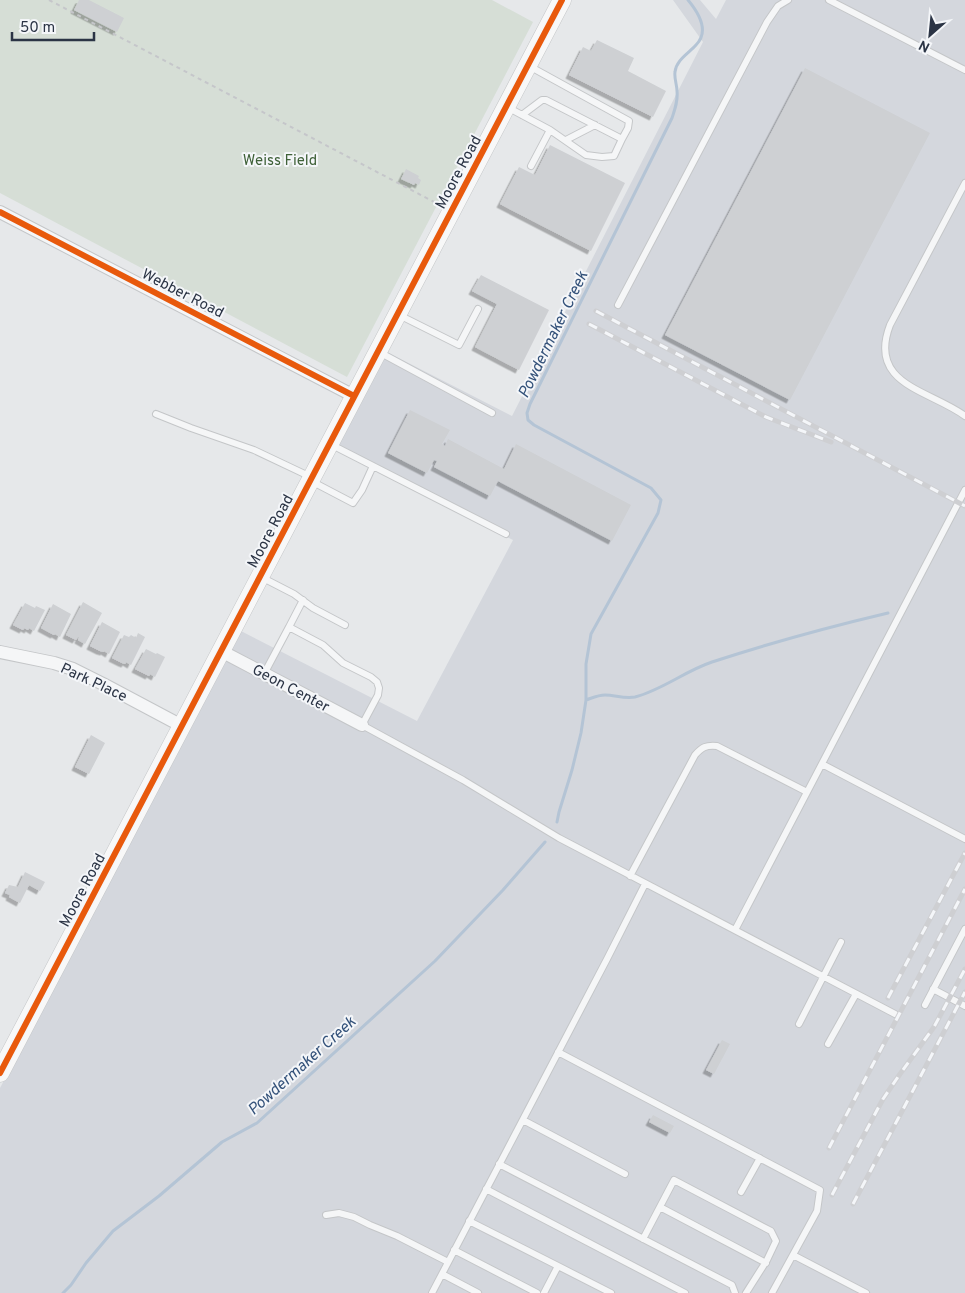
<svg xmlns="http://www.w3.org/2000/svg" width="965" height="1293" font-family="Overpass,sans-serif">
<defs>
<filter id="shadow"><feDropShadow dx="-3.5" dy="3.5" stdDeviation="0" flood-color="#0004"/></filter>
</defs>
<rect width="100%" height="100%" fill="#e6e8ea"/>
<path fill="#d4d7dd" d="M673,0H700L716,19L726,0H965V1293H0V1088L241,631L417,721L513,540L334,447L385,351L512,416L703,42Z"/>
<path fill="#d6ded6" d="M0,0H492L533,22L347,377L0,193Z"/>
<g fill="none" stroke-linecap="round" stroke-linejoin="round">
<path stroke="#b4c4d5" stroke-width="3" d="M586,700C592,698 598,695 605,695C615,695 624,699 635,697C662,690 685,671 712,662C770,643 829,627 888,613
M557,822L559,812L572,770L581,733L586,700V664L591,634L658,513L661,500L651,488L534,425L528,420L527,413L530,404L672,118C675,109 678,101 677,91C677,85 674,78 675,72C676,60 689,53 696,45C710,31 698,12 688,0
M63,1293L71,1285L86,1263L113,1231L159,1196L222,1142L257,1123L435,961L503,890L545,842"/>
</g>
<path fill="#ced0d3" filter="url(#shadow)" d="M79,0H89L124,18L117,32L74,10Z
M597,40L634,58L628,71L666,91L653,117L569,75L583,47L591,51Z
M805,68L930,133L790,400L665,335Z
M550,145L625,183L591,251L500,204L519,167L535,175Z
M406,169L419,176L418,178L421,180L419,185L415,183L414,185L401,179Z
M481,275L549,310L519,370L475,347L497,304L472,291Z
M410,410L450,430L442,444L445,446L448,439L504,469L516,444L631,505L612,541L498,481L490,496L434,467L437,461L434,460L427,473L388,453Z
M83,602L102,613L85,644L78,640L79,637H78L76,640L66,635Z
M25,603L35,608L36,606L45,610L34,631L29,628L28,630L24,628L23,630L13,625Z
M53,604L71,614L60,637L55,634L54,635L41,628Z
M102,622L120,632L109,654L104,651V652L100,651L90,646Z
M138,633L145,637L131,665L126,662L125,664L122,663L112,658L124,635L129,637L131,635L136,638Z
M146,649L156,654L157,653L165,657L155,677L150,674L149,676L135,669Z
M91,735L105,743L89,774L75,767Z
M25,872L45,882L40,891L29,885L20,903L9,897L10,895L5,893L9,885L18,887Z
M722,1040L730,1044L714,1074L706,1070Z
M653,1115L674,1126L670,1133L649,1122Z"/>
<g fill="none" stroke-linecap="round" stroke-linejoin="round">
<defs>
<path id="lane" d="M829,0L965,70
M529,66L629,121L628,128L622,139
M507,107L550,130L586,155L602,157L614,156L622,139L546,100H542L522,115
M566,140L595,125
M531,166L550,130
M965,183L890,325C867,385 930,390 965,416
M618,305L767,22L778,6L788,0
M399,315L459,345L478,309
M379,352L492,413
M156,414L191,428L254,450L311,477
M330,444L506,534
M311,481L353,503L362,490L373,466
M261,577L294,594L313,608L345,625
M289,627L303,600
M264,674L289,627L323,645L343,663L371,677L377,682L379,688L378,695L362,725L463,780L559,838L895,1014
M822,764L965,839
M630,876L695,755C702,747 706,745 717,746L807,792
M735,930L965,490
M933,989L965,1006
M925,1005L965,929
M799,1024L841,942
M828,1044L856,994
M558,1052L820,1190L817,1211L772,1293
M523,1120L625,1174
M499,1164L732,1285L735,1293
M486,1189L685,1293
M741,1192L760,1158
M660,1207L766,1263
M326,1215L339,1213L354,1217L370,1225L397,1236L448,1262
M469,1221L558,1266L544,1293
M643,1239L674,1180L771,1231L776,1241L767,1260L746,1293
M454,1250L537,1293
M793,1255L866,1293
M558,1266L611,1293
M442,1274L478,1293
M432,1293L607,959L645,884"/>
<path id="street" d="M0,212L354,396
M221,651L362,725
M0,652L54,663L73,669L103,684L182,726"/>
<path id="secondary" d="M0,1073L562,0"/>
</defs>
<use href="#lane" stroke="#c4c6c8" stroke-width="8"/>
<use href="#street" stroke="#c4c6c8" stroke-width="14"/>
<use href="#secondary" stroke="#c4c6c8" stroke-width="19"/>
<path stroke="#c5c6ca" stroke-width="2" stroke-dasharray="4 4" stroke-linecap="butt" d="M49,0L438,204"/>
<use href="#lane" stroke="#f5f6f7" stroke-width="6"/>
<use href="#street" stroke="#f5f6f7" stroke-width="12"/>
<use href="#secondary" stroke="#f8f8f8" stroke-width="18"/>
<defs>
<path id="rail" d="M596,311L965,506
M589,324L766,417L831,442
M888,998L965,853
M829,1148L965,889
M832,1195L883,1099L900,1074L934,1027L965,969
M853,1204L965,992"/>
</defs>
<use href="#rail" stroke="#cecfd2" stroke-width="5"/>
<use href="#rail" stroke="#f4f6f9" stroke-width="3" stroke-dasharray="9" stroke-linecap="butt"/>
<defs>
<path id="cycleway" d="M0,212L354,396
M0,1073L562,0"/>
</defs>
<use href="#cycleway" stroke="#f4f6f9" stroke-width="9"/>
<use href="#cycleway" stroke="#e8590c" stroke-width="6"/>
</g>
<g text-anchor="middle" stroke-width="4" stroke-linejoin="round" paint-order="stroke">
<g font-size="15" fill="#3f6138" stroke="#f4f6f9">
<text x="280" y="165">Weiss Field</text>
</g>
<g font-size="15" fill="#2b3445" stroke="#f4f6f9">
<text transform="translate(458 172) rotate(-62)" y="5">Moore Road</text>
<text transform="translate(183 293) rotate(27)" y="5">Webber Road</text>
<text transform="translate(270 531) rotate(-62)" y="5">Moore Road</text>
<text transform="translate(94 682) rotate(25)" y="5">Park Place</text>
<text transform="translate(291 688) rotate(28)" y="5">Geon Center</text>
<text transform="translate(82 890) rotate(-62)" y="5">Moore Road</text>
</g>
<g font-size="16" font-style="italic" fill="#34527a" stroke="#f4f6f9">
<text transform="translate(552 334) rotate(-64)" y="6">Powdermaker Creek</text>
<text transform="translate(301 1065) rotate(-42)" y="6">Powdermaker Creek</text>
</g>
</g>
<g transform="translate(930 35) rotate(207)" stroke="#f4f6f9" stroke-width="4" paint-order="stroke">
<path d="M0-4L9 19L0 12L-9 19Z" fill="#2b3445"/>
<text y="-8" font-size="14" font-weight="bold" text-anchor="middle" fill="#2b3445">N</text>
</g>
<path d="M12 32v8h82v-8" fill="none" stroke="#2b3445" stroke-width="2.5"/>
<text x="20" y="32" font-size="15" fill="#2b3445" stroke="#f4f6f9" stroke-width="4" paint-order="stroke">50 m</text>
</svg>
